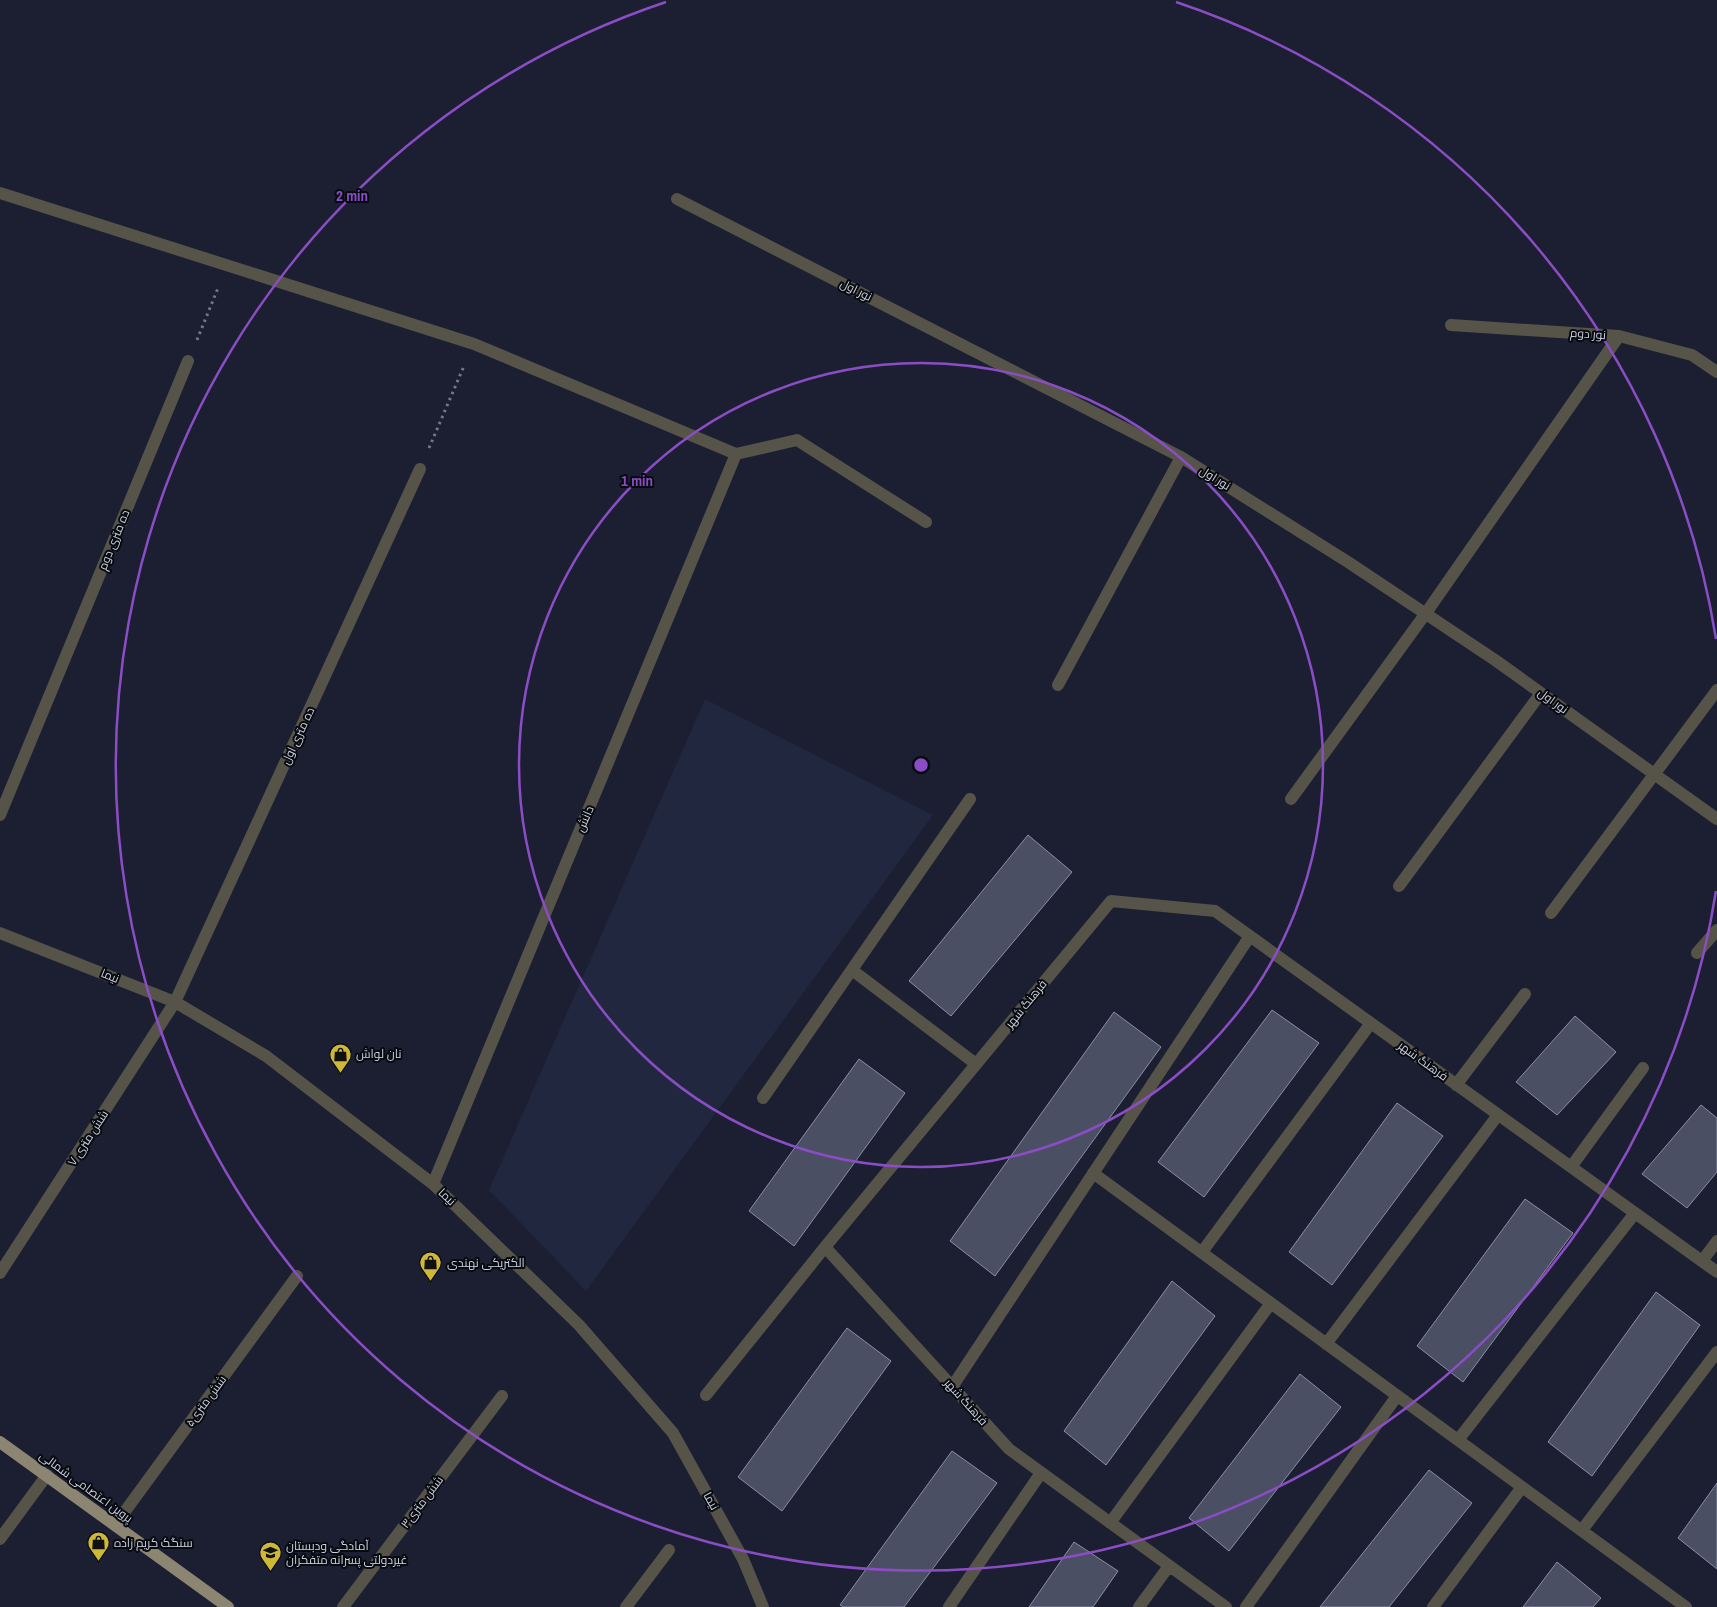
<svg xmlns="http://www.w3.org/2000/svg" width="1717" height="1607" font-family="'Archivo Narrow',Cairo,sans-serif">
<rect width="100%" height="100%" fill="#1b1f31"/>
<path fill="#21273f" d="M705,699L933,815L586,1291L489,1190Z"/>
<path fill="#4a4f64" stroke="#898fa5" d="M1028,835L1072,872L951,1016L909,981Z
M1272,1010L1319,1043L1204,1197L1158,1162Z
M1114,1012L1161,1047L995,1276L950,1241Z
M1575,1016L1616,1052L1557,1115L1516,1082Z
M859,1059L905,1093L794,1246L749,1211Z
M1397,1103L1443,1136L1332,1285L1289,1252Z
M1701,1105L1717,1118V1172L1687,1208L1642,1174Z
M1525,1199L1573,1233L1463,1382L1417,1346Z
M1172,1281L1215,1316L1106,1465L1064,1431Z
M1656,1292L1700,1325L1592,1476L1548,1442Z
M847,1328L891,1361L782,1511L738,1477Z
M1300,1374L1341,1407L1229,1551L1189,1518Z
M952,1451L997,1483L904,1607H843L840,1605Z
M1429,1470L1472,1503L1389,1607H1320Z
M1717,1483V1569L1678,1538Z
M1074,1542L1118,1571L1093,1607H1029Z
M1557,1562L1601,1598L1593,1607H1523Z"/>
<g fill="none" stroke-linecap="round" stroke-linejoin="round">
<path stroke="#737786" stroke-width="3" stroke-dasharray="2.5 4" stroke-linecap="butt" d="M197,340L218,288
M429,448L464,366"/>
<path stroke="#565349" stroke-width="12" d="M0,193L474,344L736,454L797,440L926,522
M677,199L1181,457L1348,562L1495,660L1717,819
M1451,325L1619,336L1692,355L1717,372
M1058,685L1181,457
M1291,799L1426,613L1619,336
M0,815L188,361
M1399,886L1541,693
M1551,913L1717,690
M0,933L175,1002L266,1056L433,1184L579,1325L673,1433L743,1559L763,1607
M1697,953L1717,930
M852,970L976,1064
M1456,1085L1525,994
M763,1098L970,799
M1571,1167L1643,1068
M1093,1173L1686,1607
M433,1184L736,454
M825,1247L1009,1449L1226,1607
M1202,1252L1371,1023
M1702,1261L1717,1241
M0,1273L175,1002L420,469
M1326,1344L1498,1115
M952,1387L1250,936
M706,1395L825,1247L1111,901L1215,911L1717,1272
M1458,1440L1635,1213
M1110,1523L1271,1303
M115,1525L297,1276
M1582,1530L1717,1352
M0,1539L47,1475
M343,1607L502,1396
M626,1607L669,1550
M949,1607L1041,1473
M1139,1607L1169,1566
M1246,1607L1397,1396
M1433,1607L1522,1487"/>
<path stroke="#8c8571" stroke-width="12" d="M0,1442L228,1607"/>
</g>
<g fill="none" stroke="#8b4dc5" stroke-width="2.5">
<circle cx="921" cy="765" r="402"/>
<path d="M1716 891A805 805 0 1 1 666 2M1176 2A805 805 0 0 1 1716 639"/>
</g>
<defs>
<symbol id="shop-pin" viewBox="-11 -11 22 30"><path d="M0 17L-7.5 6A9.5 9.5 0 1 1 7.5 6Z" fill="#d0b837" stroke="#080a11"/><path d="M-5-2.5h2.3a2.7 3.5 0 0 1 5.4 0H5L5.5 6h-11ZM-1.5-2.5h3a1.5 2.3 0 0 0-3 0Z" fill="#111"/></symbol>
<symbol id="school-pin" viewBox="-11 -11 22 30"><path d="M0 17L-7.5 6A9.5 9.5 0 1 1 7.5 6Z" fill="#d0b837" stroke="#080a11"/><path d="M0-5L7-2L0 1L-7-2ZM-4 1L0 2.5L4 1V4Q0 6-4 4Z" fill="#111"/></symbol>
</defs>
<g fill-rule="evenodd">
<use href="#shop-pin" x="328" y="1042" width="25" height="34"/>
<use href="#shop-pin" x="418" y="1250" width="25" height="34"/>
<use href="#shop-pin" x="86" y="1530" width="25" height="34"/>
<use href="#school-pin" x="258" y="1540" width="25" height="34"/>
</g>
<g text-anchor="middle" stroke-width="4" stroke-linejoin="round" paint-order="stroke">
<g font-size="12" fill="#cdd1dd" stroke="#080a11">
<text transform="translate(856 290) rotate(27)" y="4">نور اول</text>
<text transform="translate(1588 334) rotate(4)" y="4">نور دوم</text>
<text transform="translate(1215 478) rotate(32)" y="4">نور اول</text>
<text transform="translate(114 540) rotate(-68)" y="4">ده متری دوم</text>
<text transform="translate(1553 701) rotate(36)" y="4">نور اول</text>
<text transform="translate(298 736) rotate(-65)" y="4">ده متری اول</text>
<text transform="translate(585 819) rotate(-67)" y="4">دانش</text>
<text transform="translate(110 976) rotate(22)" y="4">نیما</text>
<text transform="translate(1026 1004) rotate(-51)" y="4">فرهنگ شهر</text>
<text transform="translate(1423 1061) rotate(36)" y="4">فرهنگ شهر</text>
<text transform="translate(88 1138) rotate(-57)" y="4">۷ شش متری</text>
<text transform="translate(447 1197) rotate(44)" y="4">نیما</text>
<text transform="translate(206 1401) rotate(-54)" y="4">۵شش متری</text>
<text transform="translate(966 1402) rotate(48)" y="4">فرهنگ شهر</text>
<text transform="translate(86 1487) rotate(36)" y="4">پروین اعتصامی شمالی</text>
<text transform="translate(711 1501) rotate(61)" y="4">نیما</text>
<text transform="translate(422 1502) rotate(-53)" y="4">شش متری۳</text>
</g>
<g font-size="12" fill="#cdd1dd" stroke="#080a11" text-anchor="start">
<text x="356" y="1058">نان لواش</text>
<text x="447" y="1267">الکتریکی نهندی</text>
<text x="114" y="1547">سنگک کریم زاده</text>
<text x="286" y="1550">آمادگی ودبستان<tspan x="286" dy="14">غیردولتی پسرانه متفکران</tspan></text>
</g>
</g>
<circle cx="921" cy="765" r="8" fill="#8b4dc5" stroke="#080a11" stroke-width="2.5"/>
<g font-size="15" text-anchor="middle" font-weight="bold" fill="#8b4dc5" stroke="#080a11" stroke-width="4" stroke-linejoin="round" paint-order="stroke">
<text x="352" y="201">2 min</text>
<text x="637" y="486">1 min</text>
</g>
</svg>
